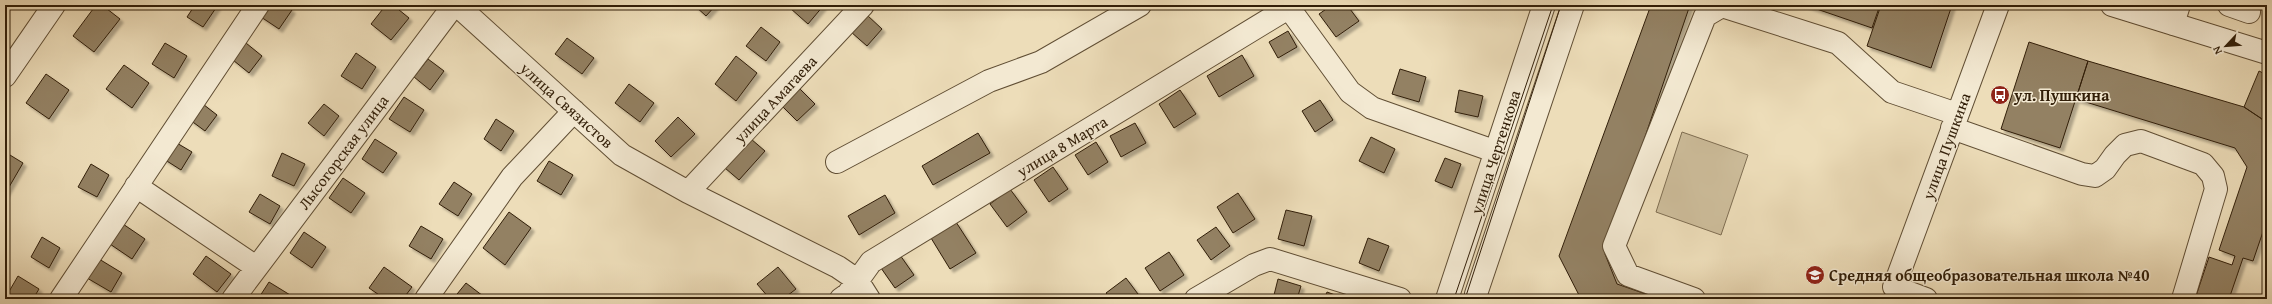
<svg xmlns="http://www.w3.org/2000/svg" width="2272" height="304" font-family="'Gentium Book Plus',serif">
<defs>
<filter id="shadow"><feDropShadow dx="3.5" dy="3.5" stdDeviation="1" flood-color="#0004"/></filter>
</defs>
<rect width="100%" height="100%" fill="#edddb9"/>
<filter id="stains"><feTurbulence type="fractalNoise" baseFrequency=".005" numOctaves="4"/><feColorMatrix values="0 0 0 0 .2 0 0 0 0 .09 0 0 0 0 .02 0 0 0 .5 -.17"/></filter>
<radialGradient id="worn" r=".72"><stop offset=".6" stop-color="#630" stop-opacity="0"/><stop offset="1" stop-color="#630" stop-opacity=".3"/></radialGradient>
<path fill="#cdbd9b" stroke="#7f6e52" d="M1682,132L1748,155L1721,235L1656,212Z"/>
<path fill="#938164" stroke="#311e08" filter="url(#shadow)" d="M96,5H102L120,19L94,52L73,36Z
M195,5H218L203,27L187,17Z
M264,5H285L292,10L279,29L258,15Z
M386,5H393L409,18L391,40L371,24Z
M694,5H716L706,16Z
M792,5H824L808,24L790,8Z
M1332,5H1347L1359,21L1336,37L1319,14Z
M1651,5H1690L1605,254L1617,284L1660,299H1581L1559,256Z
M1805,5H1880L1872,28Z
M1881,5H1952L1931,68L1867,46Z
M867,15L882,29L867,46L851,32Z
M761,27L780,42L766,61L746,46Z
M1288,31L1297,47L1278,58L1269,42Z
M567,38L594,58L582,74L555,54Z
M241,39L262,56L249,73L228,56Z
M2029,42L2088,61L2060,148L2001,129Z
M165,43L187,56L174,78L152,64Z
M356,53L376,67L362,89L341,76Z
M1242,55L1254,76L1219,97L1207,76Z
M736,56L757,73L736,101L715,84Z
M428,59L444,71L430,90L414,77Z
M2088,61L2244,107L2262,119L2267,129V220L2253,261L2243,258L2229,299H2195L2209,257L2232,265L2235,256L2219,250L2247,167L2235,148L2076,99Z
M124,65L149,83L132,108L106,89Z
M1400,69L1426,77L1419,102L1392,94Z
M2259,71L2267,75V129L2262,119L2244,107Z
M46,74L69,90L49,119L26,103Z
M629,84L654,103L640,122L615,103Z
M795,84L815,104L797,121L777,101Z
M1180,90L1196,114L1174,128L1159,104Z
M1459,90L1483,96L1478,117L1455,112Z
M404,97L424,110L410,132L389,119Z
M1320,100L1333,120L1315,132L1302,111Z
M199,101L217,115L205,131L186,117Z
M324,104L339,116L324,136L308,123Z
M678,117L695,134L671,157L655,141Z
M496,119L514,131L501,151L484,139Z
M1135,123L1146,143L1121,157L1110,136Z
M744,133L765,151L739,180L718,162Z
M978,133L990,153L933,185L922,166Z
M1371,137L1395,149L1384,173L1359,161Z
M170,139L192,152L181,170L159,156Z
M375,139L397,153L383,173L362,159Z
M1096,142L1108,162L1088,175L1075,155Z
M5,152L23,163L5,194Z
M282,153L305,164L294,186L272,176Z
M1445,158L1461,164L1452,188L1435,181Z
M549,161L573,175L561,195L537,181Z
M91,164L109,175L97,197L78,187Z
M1053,167L1068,189L1049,202L1034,180Z
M343,178L365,193L351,213L329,198Z
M454,182L472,194L458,216L439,204Z
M1010,189L1027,212L1007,227L990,204Z
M1238,193L1255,219L1233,233L1217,207Z
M260,194L280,206L270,224L249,212Z
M885,195L895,213L859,235L848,216Z
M1286,210L1312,216L1304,246L1278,239Z
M509,212L531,228L505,265L483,248Z
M120,222L145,239L132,259L107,242Z
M956,222L976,253L950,269L931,238Z
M421,226L443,239L431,259L409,246Z
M1216,227L1230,246L1211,260L1197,240Z
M304,232L326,247L312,268L290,253Z
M42,237L60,248L49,268L31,257Z
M1368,238L1389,246L1379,271L1359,263Z
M1169,252L1184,275L1160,291L1145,268Z
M900,255L914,275L895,288L881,268Z
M206,256L231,274L217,292L193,274Z
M99,259L122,273L111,292L87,278Z
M384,267L412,287L403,299H385L369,288Z
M778,267L796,289L783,299H770L757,284Z
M18,276L39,289L33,299H13L7,295Z
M1126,278L1141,298L1111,299L1106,293Z
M1278,279L1301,286L1297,299H1273Z
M269,282L295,298L294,299H258Z
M466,283L483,296L481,299H453Z
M1327,292L1346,299H1324Z"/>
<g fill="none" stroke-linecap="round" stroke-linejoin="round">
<defs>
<path id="minor" d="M457,5L622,155L688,192L838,267L857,280L869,299
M2112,5L2267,53
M2229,5L2249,12
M1289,8L1350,92L1372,108L1494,151
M2173,24L2179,5
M5,76L54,5
M1952,128L2082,174L2095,176L2105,169L2115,155L2125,145L2141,141L2203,164L2213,176L2216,189L2183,299
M837,162L989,81L1041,62L1140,5
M136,186L256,267
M688,192L863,5
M1476,294L1573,5
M61,299L258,5
M233,299L454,5
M426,299L512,177L574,111
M841,299L848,294L871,262L1293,5
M1196,299L1254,265L1270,259L1400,299
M1447,299L1544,5
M1694,299L1628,275L1614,246L1705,16L1722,6L1838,43L1892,92L1957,114
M1926,299L1894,287L1998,5"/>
</defs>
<use href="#minor" stroke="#604e34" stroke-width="24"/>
<use href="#minor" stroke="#f3e9d2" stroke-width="22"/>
<path stroke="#311e08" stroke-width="1" d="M1454,299L1553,5
M1465,299L1561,5"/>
</g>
<defs>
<symbol id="bus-disc" viewBox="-11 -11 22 22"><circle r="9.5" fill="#8f2418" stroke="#f3e9d2"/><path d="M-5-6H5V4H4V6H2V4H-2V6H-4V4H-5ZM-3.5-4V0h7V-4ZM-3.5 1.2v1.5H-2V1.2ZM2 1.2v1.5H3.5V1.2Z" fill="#fff"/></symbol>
<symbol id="school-disc" viewBox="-11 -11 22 22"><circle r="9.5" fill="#8f2418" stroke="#f3e9d2"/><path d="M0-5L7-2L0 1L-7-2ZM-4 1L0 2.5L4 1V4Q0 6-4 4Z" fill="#fff"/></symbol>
</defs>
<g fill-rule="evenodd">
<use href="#bus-disc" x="1989" y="84" width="22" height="22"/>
<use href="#school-disc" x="1804" y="264" width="22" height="22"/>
</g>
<g text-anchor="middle" stroke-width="3" stroke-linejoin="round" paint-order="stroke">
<g font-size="16" font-weight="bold" fill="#311e08" stroke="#f3e9d2" text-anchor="start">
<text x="2014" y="101">ул. Пушкина</text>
<text x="1829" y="281">Средняя общеобразовательная школа №40</text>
</g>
<g font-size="16" fill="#311e08" stroke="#f3e9d2">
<text transform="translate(775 99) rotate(-47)" y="6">улица Амагаева</text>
<text transform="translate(567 105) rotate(42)" y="6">улица Связистов</text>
<text transform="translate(1062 146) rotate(-31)" y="6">улица 8 Марта</text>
<text transform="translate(1946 146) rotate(-70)" y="6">улица Пушкина</text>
<text transform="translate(343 152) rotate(-53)" y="6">Лысогорская улица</text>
<text transform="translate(1495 152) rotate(-72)" y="6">улица Чертенкова</text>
</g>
</g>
<rect width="2272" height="304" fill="none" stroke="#edddb9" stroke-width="20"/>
<rect x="6" y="6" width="2260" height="292" fill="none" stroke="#311e08" stroke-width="2"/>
<rect x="10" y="10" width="2252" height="284" fill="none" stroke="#311e08"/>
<g transform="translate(2226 46) rotate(244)" stroke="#f3e9d2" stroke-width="3" paint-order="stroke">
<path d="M0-3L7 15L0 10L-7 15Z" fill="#311e08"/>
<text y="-6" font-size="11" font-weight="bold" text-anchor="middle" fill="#311e08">N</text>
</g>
<rect width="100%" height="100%" filter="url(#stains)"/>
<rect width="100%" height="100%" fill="url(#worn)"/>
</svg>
